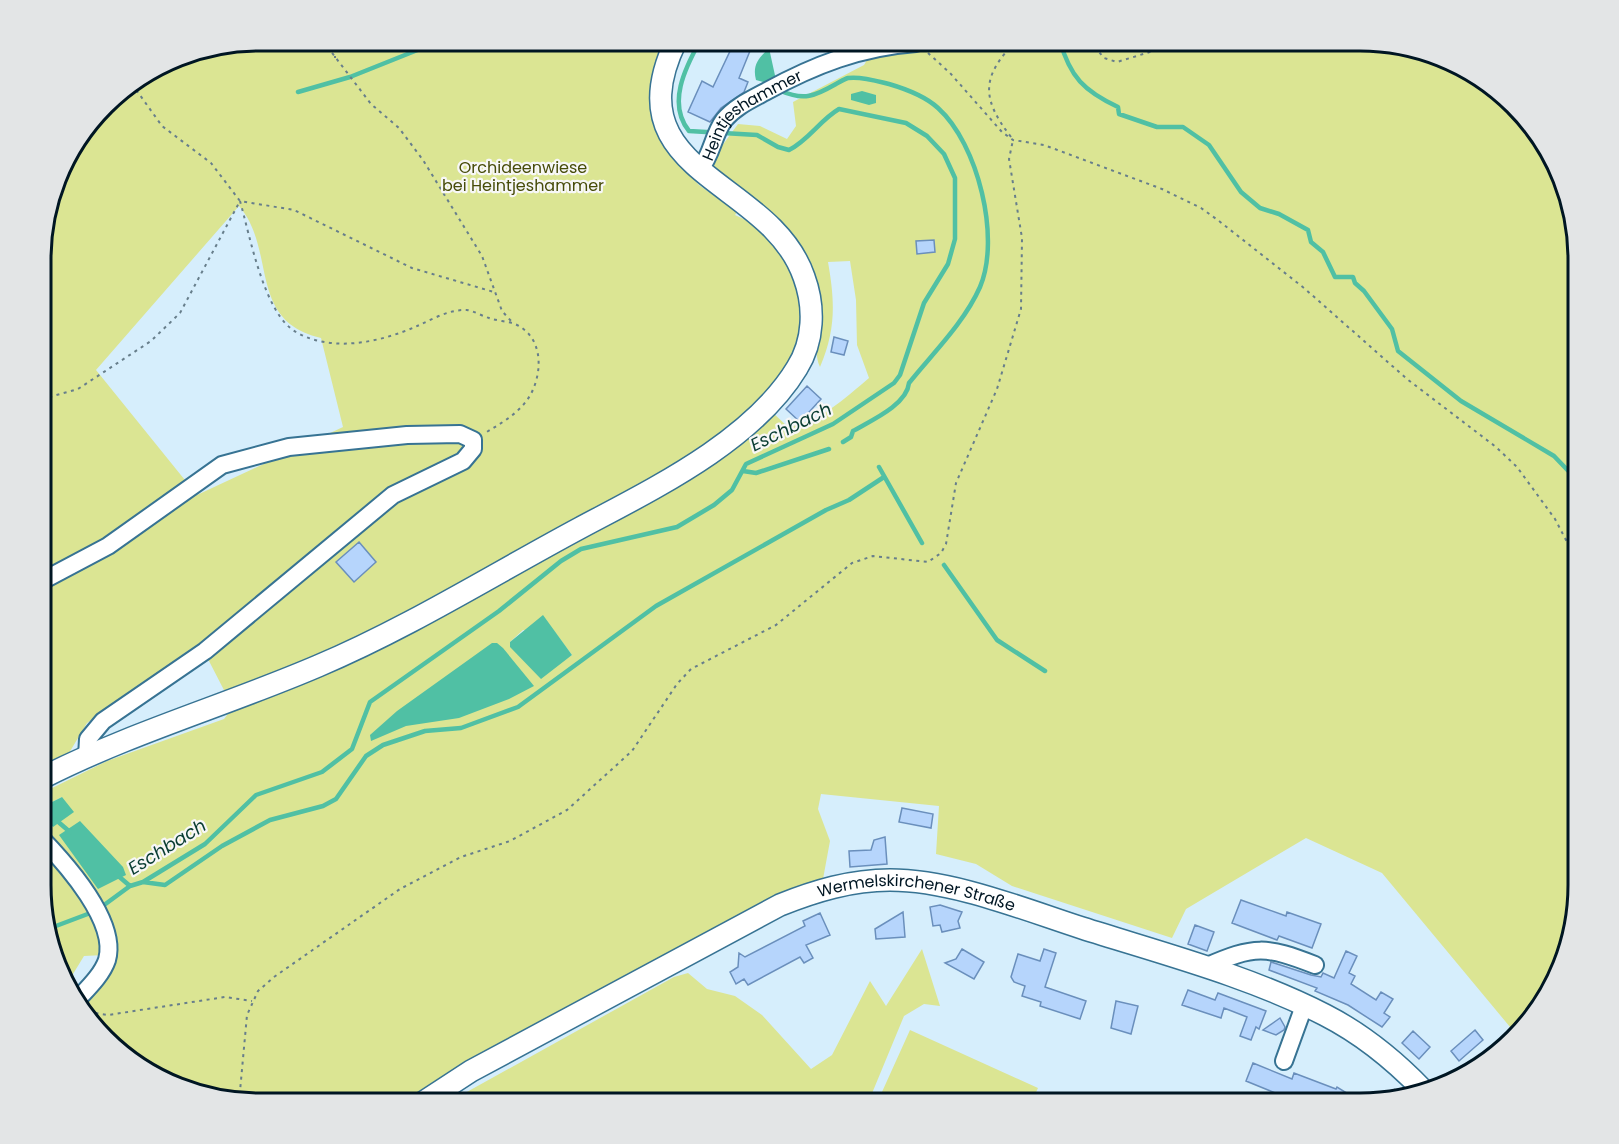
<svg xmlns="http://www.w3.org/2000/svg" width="1619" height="1144" font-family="Poppins,sans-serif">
<rect width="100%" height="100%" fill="#d6eefc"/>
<path fill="#dbe593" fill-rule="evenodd" d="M259,41H668L673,152L671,155L699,185L737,212L735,215C764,227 792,257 799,287C805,318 802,351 782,377C737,435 643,484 579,519C514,555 450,593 384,626C333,652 278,672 226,694L209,661L192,648L87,723L69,753L42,770V231L63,162L115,95L176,57ZM239,206C277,250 247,321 321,338L343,427L197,495L96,370Z
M872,41H1374L1430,52L1493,86L1549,150L1578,245V899L1567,955L1533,1018L1515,1033L1382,873L1306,838L1186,909L1172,938L1012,886L976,864L936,854L939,806L821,794L818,809L830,841L823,879L777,895L466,1062L404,1103H245L189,1092L126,1058L109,1039L111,1036L78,1003L104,955L84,956L73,974L77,989L69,993L42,913V815L53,827L62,797L42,807V793L107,761L224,719L233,707L256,700L771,411L788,427C821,421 844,399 869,378L857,345L856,300L850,261L828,262C835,302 836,329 820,367C814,354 818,345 819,331C820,322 818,313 817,304C811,233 760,205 708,165L738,124L760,126L787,139L796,126L793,102L864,65L876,45ZM523,630L554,631L572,655L563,661L510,647V642Z
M922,949L940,1006L924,1004L904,1016L868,1103H447L674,977L688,973L707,989L735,996L762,1015L811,1069L832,1055L870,981L886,1006Z
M910,1030L1038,1088L1031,1103H877Z"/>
<path fill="#50c0a4" d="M769,48L776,80L770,84L756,80C752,65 759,58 769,48Z
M862,91L876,95V103L869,105L851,100V94Z
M543,615L572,655L541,679L510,647V642Z
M492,643H497L503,648L534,686L509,699L459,718L406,726L371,741L370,735L397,711Z
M62,797L74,812L53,827L42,815V807Z
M80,821L123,867L126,875L98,889L59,835Z"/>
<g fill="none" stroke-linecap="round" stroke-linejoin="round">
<path stroke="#50c0a4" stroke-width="4.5" d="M1060,41C1070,77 1084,91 1118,107L1119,114L1157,127H1183L1209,145L1241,192L1260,208L1279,214L1308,230L1311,242L1323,252L1335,277H1353L1355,283L1364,291L1392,329L1398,351L1461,401L1554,456L1578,481
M781,91C804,101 815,96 836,84C840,82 844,79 848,78C861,76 877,81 889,84C906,89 925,96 938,108C978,144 1001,238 980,287C964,323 933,353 909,383C907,405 870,421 853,431L851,437L843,442
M298,92L350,77L440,41
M879,467L922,543
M743,471L756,473L829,449
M944,565L997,640L1045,671
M56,820L70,832
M116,874L130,886
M143,882L165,885L222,846L270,820L323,806L336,799L366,756L383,745L425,731L461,728L518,707L656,606L826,510L849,500L884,477
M100,908L130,886L143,882L205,844L256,795L322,772L352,749L370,702L499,611L561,561L581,549L677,527L714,505L732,490L746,464L833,424L894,383L900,375L924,303L948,264L955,239V178L944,154L927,136L906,123L839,109C820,120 809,140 789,150L778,147L757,135L689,131C667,104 685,68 700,41
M48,929L93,912"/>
</g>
<path fill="#b6d5fc" stroke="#6a8fbc" stroke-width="1.5" d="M741,41H754L739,78L748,82L744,92L721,108L710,122L688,112L702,81L713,87L732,47L737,49Z
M934,240L935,252L917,254L916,241Z
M834,337L848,341L844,355L831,352Z
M807,386L821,399L800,422L786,409Z
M359,542L376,562L354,582L336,562Z
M902,808L933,814L931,828L899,822Z
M885,837L887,864L850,867L849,851L871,850L874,840Z
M1241,900L1286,916L1287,912L1321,924L1312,948L1279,936L1277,940L1232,923Z
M940,905L962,912L958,921L960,928L942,932L940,925L933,926L930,907Z
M903,912L905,937L876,939L875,929Z
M820,913L830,935L806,945L813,958L804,963L800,957L748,985L744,979L736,984L730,972L738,967L739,953L745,957L805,926L803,921Z
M1195,925L1214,932L1207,951L1188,944Z
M962,949L984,962L974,979L945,963L956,959Z
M1044,949L1056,953L1045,987L1086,1001L1080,1019L1040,1006L1041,1002L1022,996L1025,986L1014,982L1011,977L1018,954L1040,961Z
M1346,951L1357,956L1349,973L1355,976L1351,984L1376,1000L1381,992L1393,999L1384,1013L1390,1017L1382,1027L1348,1005L1315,991L1317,988L1269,970L1271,962L1311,975L1321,977L1323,973L1334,978Z
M1188,990L1215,1000L1218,993L1266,1011L1259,1029L1256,1027L1251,1040L1240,1036L1247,1017L1224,1008L1221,1018L1182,1005Z
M1116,1001L1138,1006L1131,1034L1111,1028Z
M1280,1018L1285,1027L1284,1030L1276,1035L1263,1030Z
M1475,1030L1483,1040L1459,1061L1451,1051Z
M1413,1031L1430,1047L1419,1059L1402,1043Z
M1253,1063L1292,1079L1294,1073L1336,1089L1337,1087L1363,1103H1312L1301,1100L1300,1103L1246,1081Z"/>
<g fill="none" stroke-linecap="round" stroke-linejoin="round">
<defs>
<g id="minor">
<path id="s1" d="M700,169C712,155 713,135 724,120C735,107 750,100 765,92C814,65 861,47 916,43"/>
<path d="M42,581L108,546L222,465L289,447L407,435L460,434L473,440V449L463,461L393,495L205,651L103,721L88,739L87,757"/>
<path d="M42,839C66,864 118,922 107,960C102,975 87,989 76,1001"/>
<path d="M1205,967C1255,945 1266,946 1315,965"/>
<path d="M1284,1061L1304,1006"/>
</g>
<g id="major">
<path d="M42,778C130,733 227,705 318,666C408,628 494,574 580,528C653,489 753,441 797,368C814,341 815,307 804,277C770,178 611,175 676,41"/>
<path id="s2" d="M422,1103L471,1071L780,905C815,891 851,880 890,880C952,880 1023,909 1082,928C1164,954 1249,976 1325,1015C1362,1034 1393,1059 1422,1089"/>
</g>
</defs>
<use href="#minor" stroke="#377393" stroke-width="20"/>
<use href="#major" stroke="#377393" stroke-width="24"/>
<path stroke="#677e8b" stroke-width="2" stroke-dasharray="3 4.5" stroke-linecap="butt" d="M323,41L371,104L399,128L423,160L482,256L502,311L512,322
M335,41V58
M1090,41L1104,58L1117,62L1186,41
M928,53L950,73L1002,132L1013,140L1044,145L1162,189L1201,208L1219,221L1304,288L1407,379L1496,447L1517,467L1555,519L1578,563
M132,84L162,126L211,163L240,201L294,210L412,268L494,292
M1011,137C981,98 981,77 1016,41
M240,201C250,236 264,314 296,332C332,353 380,342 415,327C431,320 449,309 467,310C474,311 482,316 489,318C497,321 507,321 515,324C540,335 543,364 534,387C526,409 505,421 485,433
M42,399L78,389L151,341L180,313L240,201
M90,1008L95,1013L108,1015L225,997L252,1001
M1388,1097L1396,1088
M239,1102L247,1015L258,991L274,977L400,889L461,857L510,841L567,810L632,751L677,684L691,669L776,625L852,563L873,556L928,562L941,553L946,544L956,483L997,389L1021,309L1022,238L1009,159L1013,140"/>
<use href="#minor" stroke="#fff" stroke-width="16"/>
<use href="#major" stroke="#fff" stroke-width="21"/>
</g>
<g text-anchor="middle" stroke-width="4.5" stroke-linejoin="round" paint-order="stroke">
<g font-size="16" fill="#001623" stroke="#f7f7f7">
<text dy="6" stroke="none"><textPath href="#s1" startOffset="78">Heintjeshammer</textPath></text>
<text dy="6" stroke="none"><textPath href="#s2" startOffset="550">Wermelskirchener Straße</textPath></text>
</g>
<g font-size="16" fill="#474c09" stroke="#f7f7f7">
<text x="523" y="173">Orchideenwiese<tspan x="523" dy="18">bei Heintjeshammer</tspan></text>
</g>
<g font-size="18" font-style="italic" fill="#093d32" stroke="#f7f7f7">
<text transform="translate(791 427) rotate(-26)" y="6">Eschbach</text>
<text transform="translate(167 847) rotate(-32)" y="6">Eschbach</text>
</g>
</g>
<path d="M0 0H1619V1144H0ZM259 51H1360A208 208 0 0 1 1568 259V885A208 208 0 0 1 1360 1093H259A208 208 0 0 1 51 885V259A208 208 0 0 1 259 51Z" fill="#e3e5e6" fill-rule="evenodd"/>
<path fill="none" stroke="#001623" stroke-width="3" d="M259 51H1360A208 208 0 0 1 1568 259V885A208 208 0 0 1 1360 1093H259A208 208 0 0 1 51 885V259A208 208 0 0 1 259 51Z"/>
</svg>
